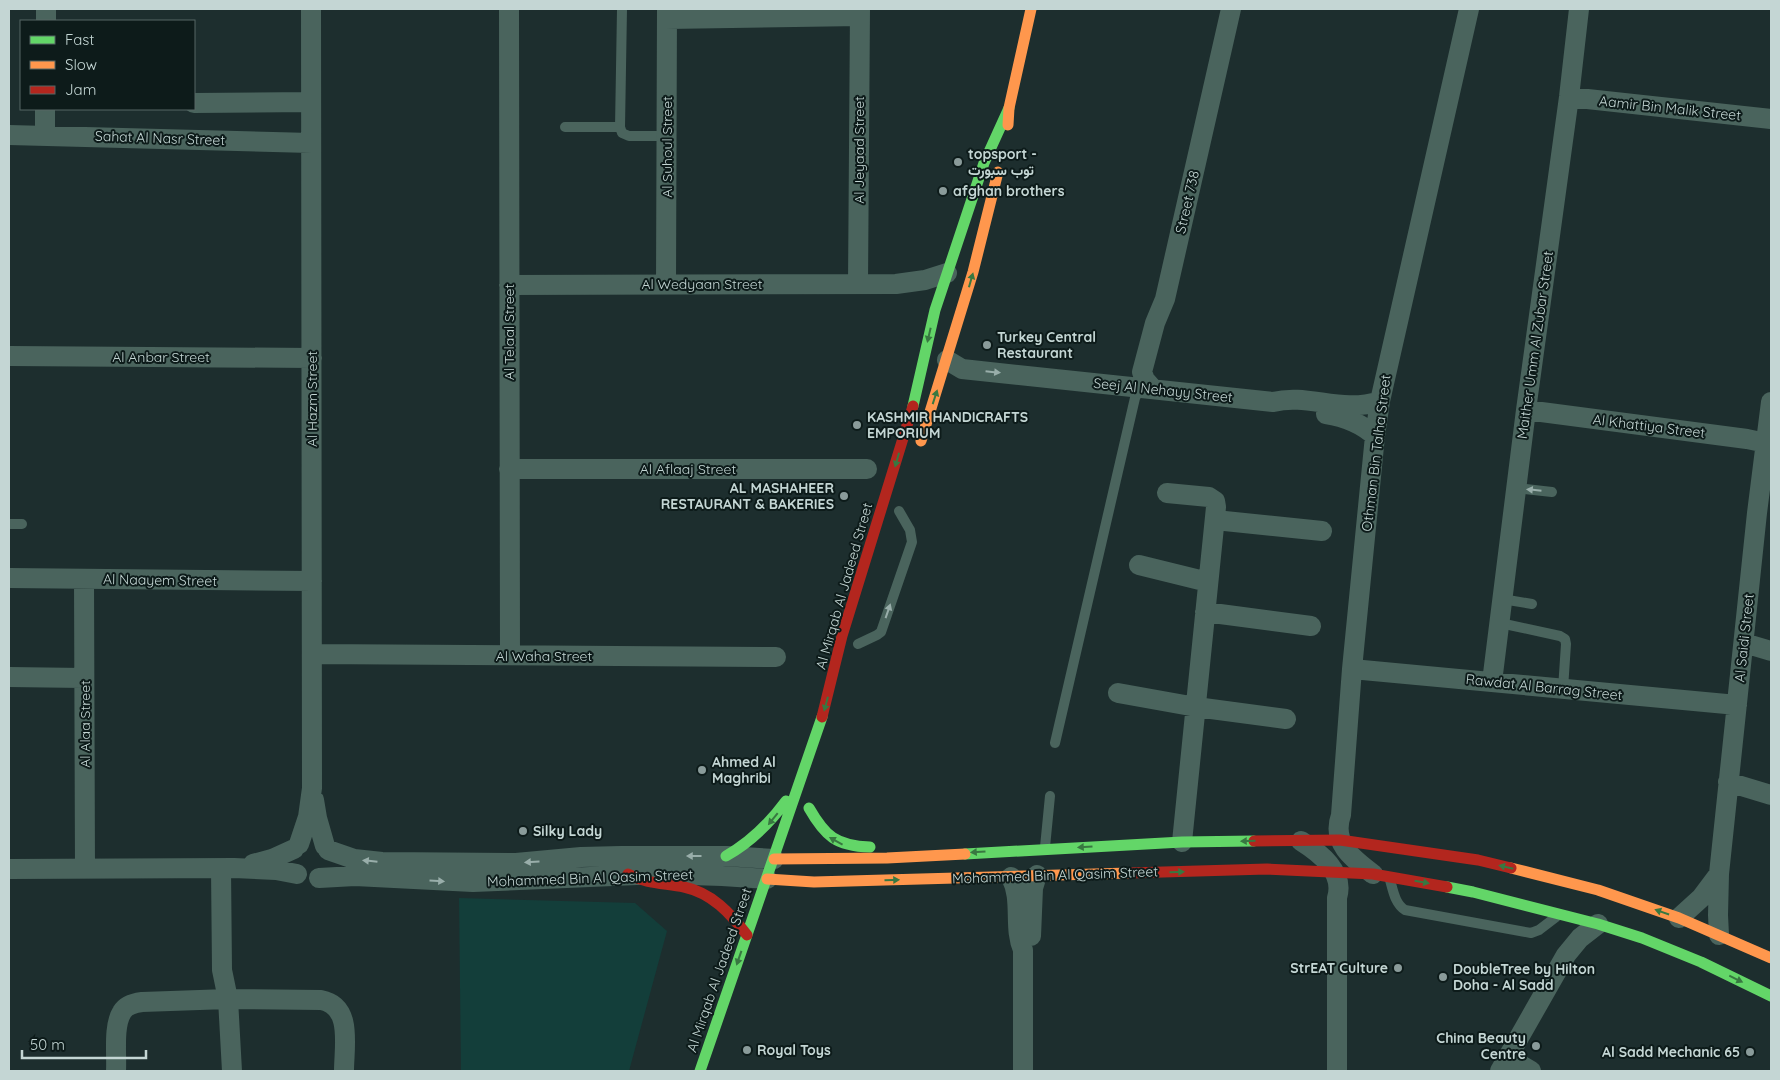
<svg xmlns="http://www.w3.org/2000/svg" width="1780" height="1080" font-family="Quicksand,Vazirmatn,sans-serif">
<rect width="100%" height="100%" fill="#1d2e2e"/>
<path fill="#133e3a" d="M459,898L635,903L667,931L629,1071H461Z"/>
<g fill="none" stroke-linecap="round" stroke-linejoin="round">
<path stroke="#4a645d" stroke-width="10" d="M622,9L620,127L622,133L629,136H667
M565,127H620
M1516,488L1552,492
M9,524H22
M1502,599L1532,604
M1500,623L1560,636L1565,639L1566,644L1563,689
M858,644L877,635L881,632L912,542L910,530L899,511
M1055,743L1135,398L1140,388
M1045,847L1050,796
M1390,880C1393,890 1395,904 1405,910L1531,933L1539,930L1556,917"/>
<path stroke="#4a645d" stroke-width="20" d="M509,9L510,655
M667,19L860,16
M46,21V9
M1569,97L1771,119
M194,103L311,102
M9,135L311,143
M45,135V109
M666,284L667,9
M858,284L860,9
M509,285L896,284L925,280L947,273
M9,356L312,358
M947,360L962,369L1273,402C1309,393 1340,414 1380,401
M1153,389L1145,380L1142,372L1155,323L1165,299L1231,9
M1526,410L1747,439L1771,444
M1326,414C1345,417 1361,423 1375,436
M509,469H867
M1167,493L1209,497L1215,501L1216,507L1182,842
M1215,520L1322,531
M1139,565L1208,582
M9,578L312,581
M84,579L85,869
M1205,612L1311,626
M1744,643L1771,651
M312,654L776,657
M1352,669L1737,705
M9,677L84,678
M1492,682L1526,410L1569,97L1579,9
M1118,693L1196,707L1286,719
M1728,782L1771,795
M314,800L317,818L325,846
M1301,841C1320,853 1345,872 1337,898V1071
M299,844L308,817L312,788L311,9
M328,850L354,859L382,862L516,863L581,857L621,856H726L774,859
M253,864L272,859L294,849
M9,869L234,868L276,870L297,874
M221,869L222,970L228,999L232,1071
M1373,874C1353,859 1331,843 1341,815L1352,669L1375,436L1380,401L1469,9
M1011,877C1023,900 1013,927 1023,950V1071
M319,878L355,876L473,882L660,874L722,876L767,879
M1679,918L1701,898L1719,874
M1719,935L1718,915L1719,874L1757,513L1771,402
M1031,936L1033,888L1037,875
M1507,1057L1531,1071
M116,1071C117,1055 113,1026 122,1012C126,1005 134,1003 142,1002L228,999L321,1000C353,1006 344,1046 344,1071
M1500,1071L1566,955L1580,938L1598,924"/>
<path stroke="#63d668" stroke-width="11" d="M913,406L935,310L984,163L1009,108
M809,808C825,836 836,846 870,847
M965,854L1182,842L1254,841
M726,856C751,842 769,824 786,801
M1447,887L1473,892L1598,924L1642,938L1701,962L1771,996
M700,1071L822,717"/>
<path stroke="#ff974d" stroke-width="11" d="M1008,125L1009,108L1031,9
M921,441L973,272L998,172
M774,859L887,858L965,854
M1511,868L1598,890L1679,918L1771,958
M767,879L814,882L1129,873"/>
<path stroke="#b3261e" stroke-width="11" d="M822,717L842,636L913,406
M1254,841L1340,840L1478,860L1511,868
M1129,873L1267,869L1373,874L1447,887
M628,874C646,884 664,883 684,887C712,893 730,913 747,935"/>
</g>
<defs><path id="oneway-solid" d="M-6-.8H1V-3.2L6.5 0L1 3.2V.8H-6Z" transform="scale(1.25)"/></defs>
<g fill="#387841">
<use href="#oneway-solid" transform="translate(971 280) rotate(-74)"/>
<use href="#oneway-solid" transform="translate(929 335) rotate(103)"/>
<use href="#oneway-solid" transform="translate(935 397) rotate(-72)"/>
<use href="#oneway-solid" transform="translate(897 460) rotate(106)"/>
<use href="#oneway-solid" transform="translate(826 704) rotate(105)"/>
<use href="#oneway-solid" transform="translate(773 819) rotate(129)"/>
<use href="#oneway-solid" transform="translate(836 841) rotate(-151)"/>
<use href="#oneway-solid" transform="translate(1248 841) rotate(179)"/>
<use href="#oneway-solid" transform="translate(1085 847) rotate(177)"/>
<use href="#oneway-solid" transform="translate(978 852) rotate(176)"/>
<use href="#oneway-solid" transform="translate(1506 867) rotate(-167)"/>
<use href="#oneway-solid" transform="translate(1177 872) rotate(-1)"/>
<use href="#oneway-solid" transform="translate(892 880) rotate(-2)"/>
<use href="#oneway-solid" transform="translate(1422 882) rotate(10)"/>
<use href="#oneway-solid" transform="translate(1662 912) rotate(-161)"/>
<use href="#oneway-solid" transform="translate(739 958) rotate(109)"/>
<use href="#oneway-solid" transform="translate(1736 979) rotate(26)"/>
</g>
<g fill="#99aeaa">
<use href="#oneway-solid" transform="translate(993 372) rotate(6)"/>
<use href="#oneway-solid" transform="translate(1534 490) rotate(-174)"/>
<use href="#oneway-solid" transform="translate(888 611) rotate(-71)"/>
<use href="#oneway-solid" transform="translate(694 856) rotate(-180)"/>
<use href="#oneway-solid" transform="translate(370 861) rotate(-174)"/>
<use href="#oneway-solid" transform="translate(532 862) rotate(177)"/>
<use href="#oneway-solid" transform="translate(437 881) rotate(3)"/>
</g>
<g fill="#8a9b9a" stroke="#0d1b1a" stroke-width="2">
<circle cx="958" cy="162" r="5"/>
<circle cx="943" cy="191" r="5"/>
<circle cx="987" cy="345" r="5"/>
<circle cx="857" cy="425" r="5"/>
<circle cx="844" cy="496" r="5"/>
<circle cx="702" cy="770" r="5"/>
<circle cx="523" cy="831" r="5"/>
<circle cx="1398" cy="968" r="5"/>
<circle cx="1443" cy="977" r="5"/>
<circle cx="1536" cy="1046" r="5"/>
<circle cx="747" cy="1050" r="5"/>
<circle cx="1750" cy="1052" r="5"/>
</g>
<g text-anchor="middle" stroke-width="4" stroke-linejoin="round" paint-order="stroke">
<g font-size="14" fill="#c4d6d4" stroke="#0d1b1a">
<text transform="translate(1670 108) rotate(6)" y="5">Aamir Bin Malik Street</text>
<text transform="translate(160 138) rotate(2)" y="5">Sahat Al Nasr Street</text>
<text transform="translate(667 147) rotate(-90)" y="5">Al Suhoul Street</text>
<text transform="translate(859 150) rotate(-90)" y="5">Al Jeyaad Street</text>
<text transform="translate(1187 202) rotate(-77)" y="5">Street 738</text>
<text x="702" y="289">Al Wedyaan Street</text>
<text transform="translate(509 332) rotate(-90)" y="5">Al Telaal Street</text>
<text transform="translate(1535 345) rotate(-82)" y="5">Maither Umm Al Zubar Street</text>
<text x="161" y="362">Al Anbar Street</text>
<text transform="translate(1163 390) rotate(6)" y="5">Seej Al Nehayy Street</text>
<text transform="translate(312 399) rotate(-90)" y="5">Al Hazm Street</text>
<text transform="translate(1649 426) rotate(7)" y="5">Al Khattiya Street</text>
<text transform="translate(1376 453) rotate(-83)" y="5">Othman Bin Talha Street</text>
<text x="688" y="474">Al Aflaaj Street</text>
<text transform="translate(160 580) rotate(1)" y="5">Al Naayem Street</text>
<text transform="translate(844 586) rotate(-74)" y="5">Al Mirqab Al Jadeed Street</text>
<text transform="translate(1744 638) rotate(-84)" y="5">Al Saidi Street</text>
<text x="544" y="661">Al Waha Street</text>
<text transform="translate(1544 687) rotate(6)" y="5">Rawdat Al Barrag Street</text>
<text transform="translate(85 724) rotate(-90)" y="5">Al Alaa Street</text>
<text transform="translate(1055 875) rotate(-2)" y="5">Mohammed Bin Al Qasim Street</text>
<text transform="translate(590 878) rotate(-2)" y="5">Mohammed Bin Al Qasim Street</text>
<text transform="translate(719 970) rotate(-71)" y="5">Al Mirqab Al Jadeed Street</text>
</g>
<g font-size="14" font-weight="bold" fill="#c4d6d4" stroke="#0d1b1a" text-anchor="start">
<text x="968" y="159">topsport -<tspan x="968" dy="16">توب سبورت</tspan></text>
<text x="953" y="196">afghan brothers</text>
<text x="997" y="342">Turkey Central<tspan x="997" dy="16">Restaurant</tspan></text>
<text x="867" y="422">KASHMIR HANDICRAFTS<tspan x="867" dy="16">EMPORIUM</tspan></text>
<text x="834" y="493" text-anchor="end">AL MASHAHEER<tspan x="834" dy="16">RESTAURANT &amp; BAKERIES</tspan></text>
<text x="712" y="767">Ahmed Al<tspan x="712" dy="16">Maghribi</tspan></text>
<text x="533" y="836">Silky Lady</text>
<text x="1388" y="973" text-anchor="end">StrEAT Culture</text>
<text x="1453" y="974">DoubleTree by Hilton<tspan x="1453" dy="16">Doha - Al Sadd</tspan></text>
<text x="1526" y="1043" text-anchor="end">China Beauty<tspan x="1526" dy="16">Centre</tspan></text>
<text x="757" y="1055">Royal Toys</text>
<text x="1740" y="1057" text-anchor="end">Al Sadd Mechanic 65</text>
</g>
</g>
<rect width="1780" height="1080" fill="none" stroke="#c4d6d4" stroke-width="20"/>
<rect x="20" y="20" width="175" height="90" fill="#0d1b1a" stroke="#566664"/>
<rect x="30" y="36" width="25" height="8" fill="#63d668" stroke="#566664"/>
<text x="65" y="45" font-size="15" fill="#c4d6d4">Fast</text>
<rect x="30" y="61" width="25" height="8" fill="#ff974d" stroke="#566664"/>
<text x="65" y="70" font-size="15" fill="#c4d6d4">Slow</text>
<rect x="30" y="86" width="25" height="8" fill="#b3261e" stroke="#566664"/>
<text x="65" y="95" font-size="15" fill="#c4d6d4">Jam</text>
<path d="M22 1050v8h124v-8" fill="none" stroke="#c4d6d4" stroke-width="2.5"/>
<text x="30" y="1050" font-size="15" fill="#c4d6d4" stroke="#0d1b1a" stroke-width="4" paint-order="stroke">50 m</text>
</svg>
